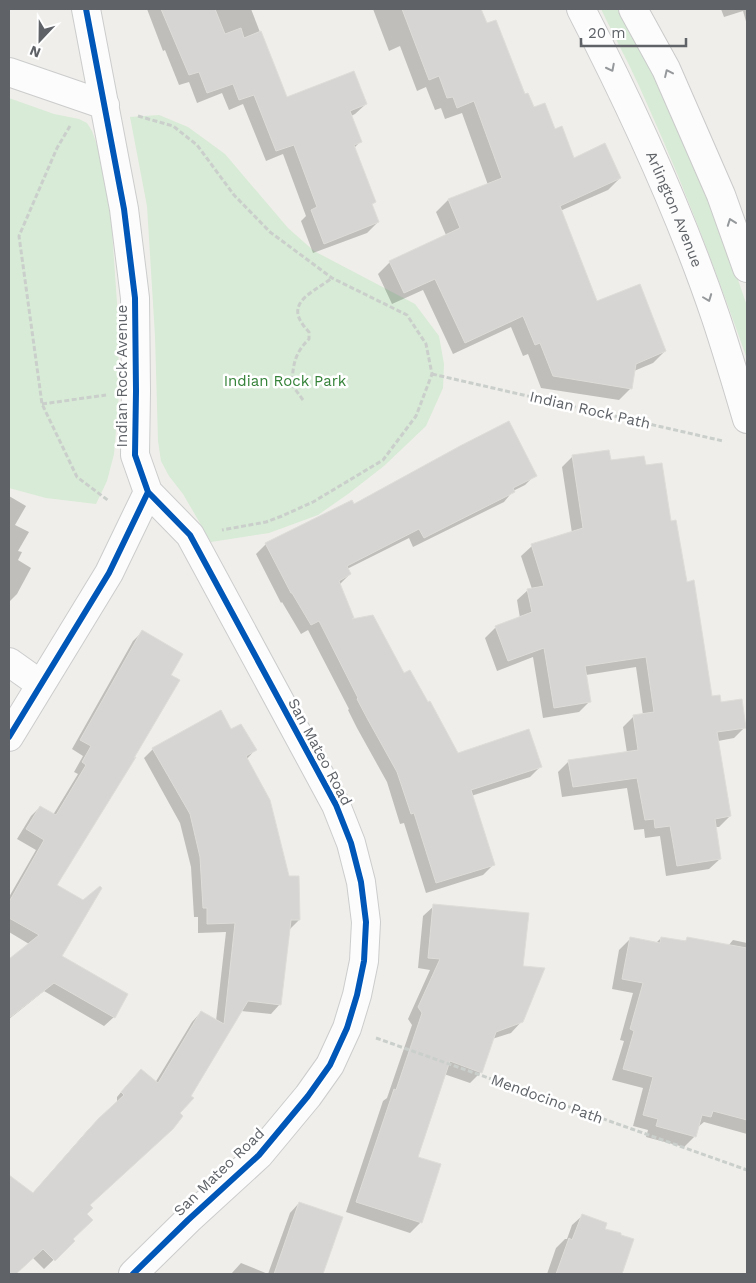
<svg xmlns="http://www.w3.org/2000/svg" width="756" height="1283" font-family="'Work Sans',sans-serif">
<rect width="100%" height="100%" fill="#efeeea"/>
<path fill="#d8ebd6" d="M601,9H620L660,89L697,171L736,274L747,306V359C716,271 683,183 644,97C631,67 615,38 601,9Z
M9,98L54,114L79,119L87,123L92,131L104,165L110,202L118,317L119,393L114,454L107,481L96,504L46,498L9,488Z
M159,115L188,127L225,154L288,228L314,251L415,304L439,336L444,364L443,388L426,426L384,466L348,494L318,515L269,533L211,542L183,494L169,476L161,461L158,441L155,336L147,206L130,117Z"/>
<path fill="#0003" d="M147,9H251L286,99L366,104L355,114L351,116L361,141L354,148L375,201L371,205L378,222L367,233L313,253L301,221L306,216L283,154L266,161L243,104L229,110L222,93L197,103L189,82L179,85L165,50L163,51Z
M373,9H480L486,25L524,95L533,109L554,130L573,160L620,178L608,190L560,211L596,303L665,351L653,363L634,371L631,388L619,400L541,388L528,354L523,356L511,327L453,354L423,290L392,304L378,274L390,262L446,235L436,212L448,200L488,185L462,113L445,119L441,108L435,110L426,87L417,91L400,46L389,51Z
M721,9H747V25L743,11L724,17Z
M573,456L645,467L670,523L686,583L711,698L720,704L745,727L734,738L718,741L730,816L719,827H715L720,859L709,869L666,876L660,836L645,838L644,829L634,830L627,788L562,797L558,772L569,761L627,753L623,727L634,716L643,715L636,667L586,675L590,701L579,712L543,718L533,657L497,671L485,638L496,627L520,618L517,600L528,590L532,589L521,556L532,546L572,533L562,467Z
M535,475L525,485L513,491L504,502L413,547L409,538L347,569L350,574L339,585L350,621L404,675L458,754L540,767L530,777L471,796L493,865L483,875L426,893L404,823L400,824L387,782L357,728L348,710L349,709L308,630L301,634L282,602L281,603L256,554L266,544L354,505Z
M9,496L26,506L15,525L29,532L18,551L22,552L18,560L31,568L17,594L9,602Z
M142,632L56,885L84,901L60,956L114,1017L104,1026L44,991L9,1019V960L29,944L9,932V897L36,850L17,839L31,816L40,807L53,815L78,774L74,772L83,756L72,749L133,641Z
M231,731L255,750L246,760L299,920L290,929L280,1004L271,1014L241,1011L88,1205L86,1214L71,1239L73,1241L44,1269L33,1258L15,1274H9V1197L21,1186L32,1194L88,1130L117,1102V1097L127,1085L155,1083L192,1022L201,1012L216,1021L226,932L198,933V917H194L191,867L180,823L144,758L153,749Z
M434,906L522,967V1021L511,1033L492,1039L481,1072L470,1083L444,1074L416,1158L421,1222L410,1233L346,1212L383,1101L387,1098L412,1025L408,1019L430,970L418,968L423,916Z
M661,938L684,942L688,938L728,946L733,940L747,943V1028L732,1083L747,1088V1134L704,1122L698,1127L695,1136L684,1147L646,1137L648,1130L633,1126L643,1088L612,1080L624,1041L620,1040L633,993L612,989L619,950L630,939L656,943Z
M299,1203L342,1218L321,1274H231L241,1263L268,1274L290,1213Z
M582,1216L603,1230L632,1240L620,1274H547L556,1248L565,1239H567L572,1225Z"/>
<path fill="#d6d5d3" stroke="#deddd9" d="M161,9H215L225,34L241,28L244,38L261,31L287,97L354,71L367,104L350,111L362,142L354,145L376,202L372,204L379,222L324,244L311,210L317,207L294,145L276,151L254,95L239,100L233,84L207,93L199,72L189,75Z
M402,9H481L487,23L496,20L525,94L528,93L534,107L545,103L555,129L562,126L574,158L605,143L621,178L560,206L597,301L640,284L666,351L636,364L632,389L553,376L540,343L535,345L523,316L465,343L435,279L404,293L389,261L460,228L448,199L502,178L474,101L457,108L453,97L447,98L439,76L429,80Z
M509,421L537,476L513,488L515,492L424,538L419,529L347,566L351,574L339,581L354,618L352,619L373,615L404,673L410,670L428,702L430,701L458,753L529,729L542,767L471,790L495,865L436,883L414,813L411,814L397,772L367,718L357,699L358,698L319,621L311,625L292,593H291L265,543L352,500L354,504L460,446Z
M609,450L611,460L644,456L646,465L662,463L671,521L676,520L687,582L694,580L712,696L720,695L721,702L742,699L746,728L717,732L731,816L715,819L721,859L677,866L670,826L655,828L654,819L645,820L637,778L573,787L568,760L638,750L633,715L654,712L646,657L585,666L591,702L554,708L544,648L508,661L495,626L532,612L527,589L544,586L531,544L583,528L572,455Z
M142,630L183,654L171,675L180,680L134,758L136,757L57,885L83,900L100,886L102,888L62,956L128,994L115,1018L54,983L9,1018V959L39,935L9,918V902L44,840L26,829L40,806L56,815L86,765L82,762L91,746L80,740Z
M221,710L231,729L241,724L257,750L246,756L270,800L289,876H299L300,920H291L281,1005L248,1001L191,1096L194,1098L180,1113L183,1116L173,1129L90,1205L93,1208L87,1214L93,1220L73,1239L75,1241L55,1261L43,1249L16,1274H9V1175L33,1193L98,1119L124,1095L121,1092L141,1069L158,1083L201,1011L224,1024L235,923L207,924V908H203L200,857L190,814L152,748Z
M433,904L529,913L523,966L545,968L523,1022L496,1032L482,1073L450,1061L418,1157L441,1164L422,1223L356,1202L394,1089L396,1090L422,1013L418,1007L440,959L428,958Z
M630,937L660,943L661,937L686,941L687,937L747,948V1120L713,1111L711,1117L702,1115L696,1137L656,1126L658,1119L643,1115L653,1077L623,1069L634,1031L630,1029L643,983L622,979Z
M299,1202L343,1217L323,1274H274Z
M582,1214L607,1223L605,1229L621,1233V1235L634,1239L622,1274H556L569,1238L572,1240Z"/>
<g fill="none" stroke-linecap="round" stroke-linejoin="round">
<defs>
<path id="minor" d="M86,9L124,209L135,298L136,391L135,455L148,492L190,535L336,805L351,843L361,882L366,922L364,961L357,995L347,1028L330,1065L308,1096L259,1155L188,1220L133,1274
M9,72L105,105
M9,662L40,684
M9,737L109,573L148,492"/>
<g id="secondary">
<path id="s1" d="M581,9C632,108 680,211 716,318C727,351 737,385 747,419"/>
<path d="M633,9L666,69L721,195L747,268"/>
</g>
</defs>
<use href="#minor" stroke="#cbcccc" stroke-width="30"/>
<use href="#secondary" stroke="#cacacb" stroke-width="30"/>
<path stroke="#cacfcc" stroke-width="3" stroke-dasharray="5 2.5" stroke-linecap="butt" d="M138,116L173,126L197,145L234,195L270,232L332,278L407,315L426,344L432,374L416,416L383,460L313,502L282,516L266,522L222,530
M70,126L57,148L19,236L42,404L77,477L109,501
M432,374L723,441
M303,400L292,385C293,365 294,354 309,339V332C282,304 309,295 332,278
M42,404L106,395
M376,1038L747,1170"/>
<use href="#minor" stroke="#fdfcfc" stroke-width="28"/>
<use href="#secondary" stroke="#fdfcfc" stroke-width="28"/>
<defs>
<path id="cycleway" d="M86,9L124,209L135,298L136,391L135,455L148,492L190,535L336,805L351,843L361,882L366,922L364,961L357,995L347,1028L330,1065L308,1096L259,1155L188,1220L133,1274
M9,737L109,573L148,492"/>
</defs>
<use href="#cycleway" stroke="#fff" stroke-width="9"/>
<use href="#cycleway" stroke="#0057b8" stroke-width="6"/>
</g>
<defs><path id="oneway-chevron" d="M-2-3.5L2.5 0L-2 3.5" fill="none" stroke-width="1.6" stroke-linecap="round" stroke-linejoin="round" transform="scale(1.25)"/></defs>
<g stroke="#96999c">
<use href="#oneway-chevron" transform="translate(611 68) rotate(63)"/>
<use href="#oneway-chevron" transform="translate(668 73) rotate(-115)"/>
<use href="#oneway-chevron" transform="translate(731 222) rotate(-110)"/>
<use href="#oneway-chevron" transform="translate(708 298) rotate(69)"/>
</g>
<g text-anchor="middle" stroke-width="5" stroke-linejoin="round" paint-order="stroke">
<g font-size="15" fill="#5f6368" stroke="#fff">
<text dy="5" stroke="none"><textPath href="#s1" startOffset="221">Arlington Avenue</textPath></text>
<text transform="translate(122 376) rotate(-90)" y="5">Indian Rock Avenue</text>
<text transform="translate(590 410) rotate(13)" y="5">Indian Rock Path</text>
<text transform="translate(320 752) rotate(62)" y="5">San Mateo Road</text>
<text transform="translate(547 1099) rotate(20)" y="5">Mendocino Path</text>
<text transform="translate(219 1172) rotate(-44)" y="5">San Mateo Road</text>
</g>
<g font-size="15" fill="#348238" stroke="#fff">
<text x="285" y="386">Indian Rock Park</text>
</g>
</g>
<rect width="756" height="1283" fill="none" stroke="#5f6368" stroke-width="20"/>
<g transform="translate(40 40) rotate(202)" stroke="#ffffff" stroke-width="4" paint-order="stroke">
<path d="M0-4L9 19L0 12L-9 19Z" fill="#5f6368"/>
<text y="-8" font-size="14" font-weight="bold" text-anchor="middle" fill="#5f6368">N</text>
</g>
<path d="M581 38v8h105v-8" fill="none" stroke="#5f6368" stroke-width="2.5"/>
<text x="588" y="38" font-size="15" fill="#5f6368" stroke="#ffffff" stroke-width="4" paint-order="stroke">20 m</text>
</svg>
